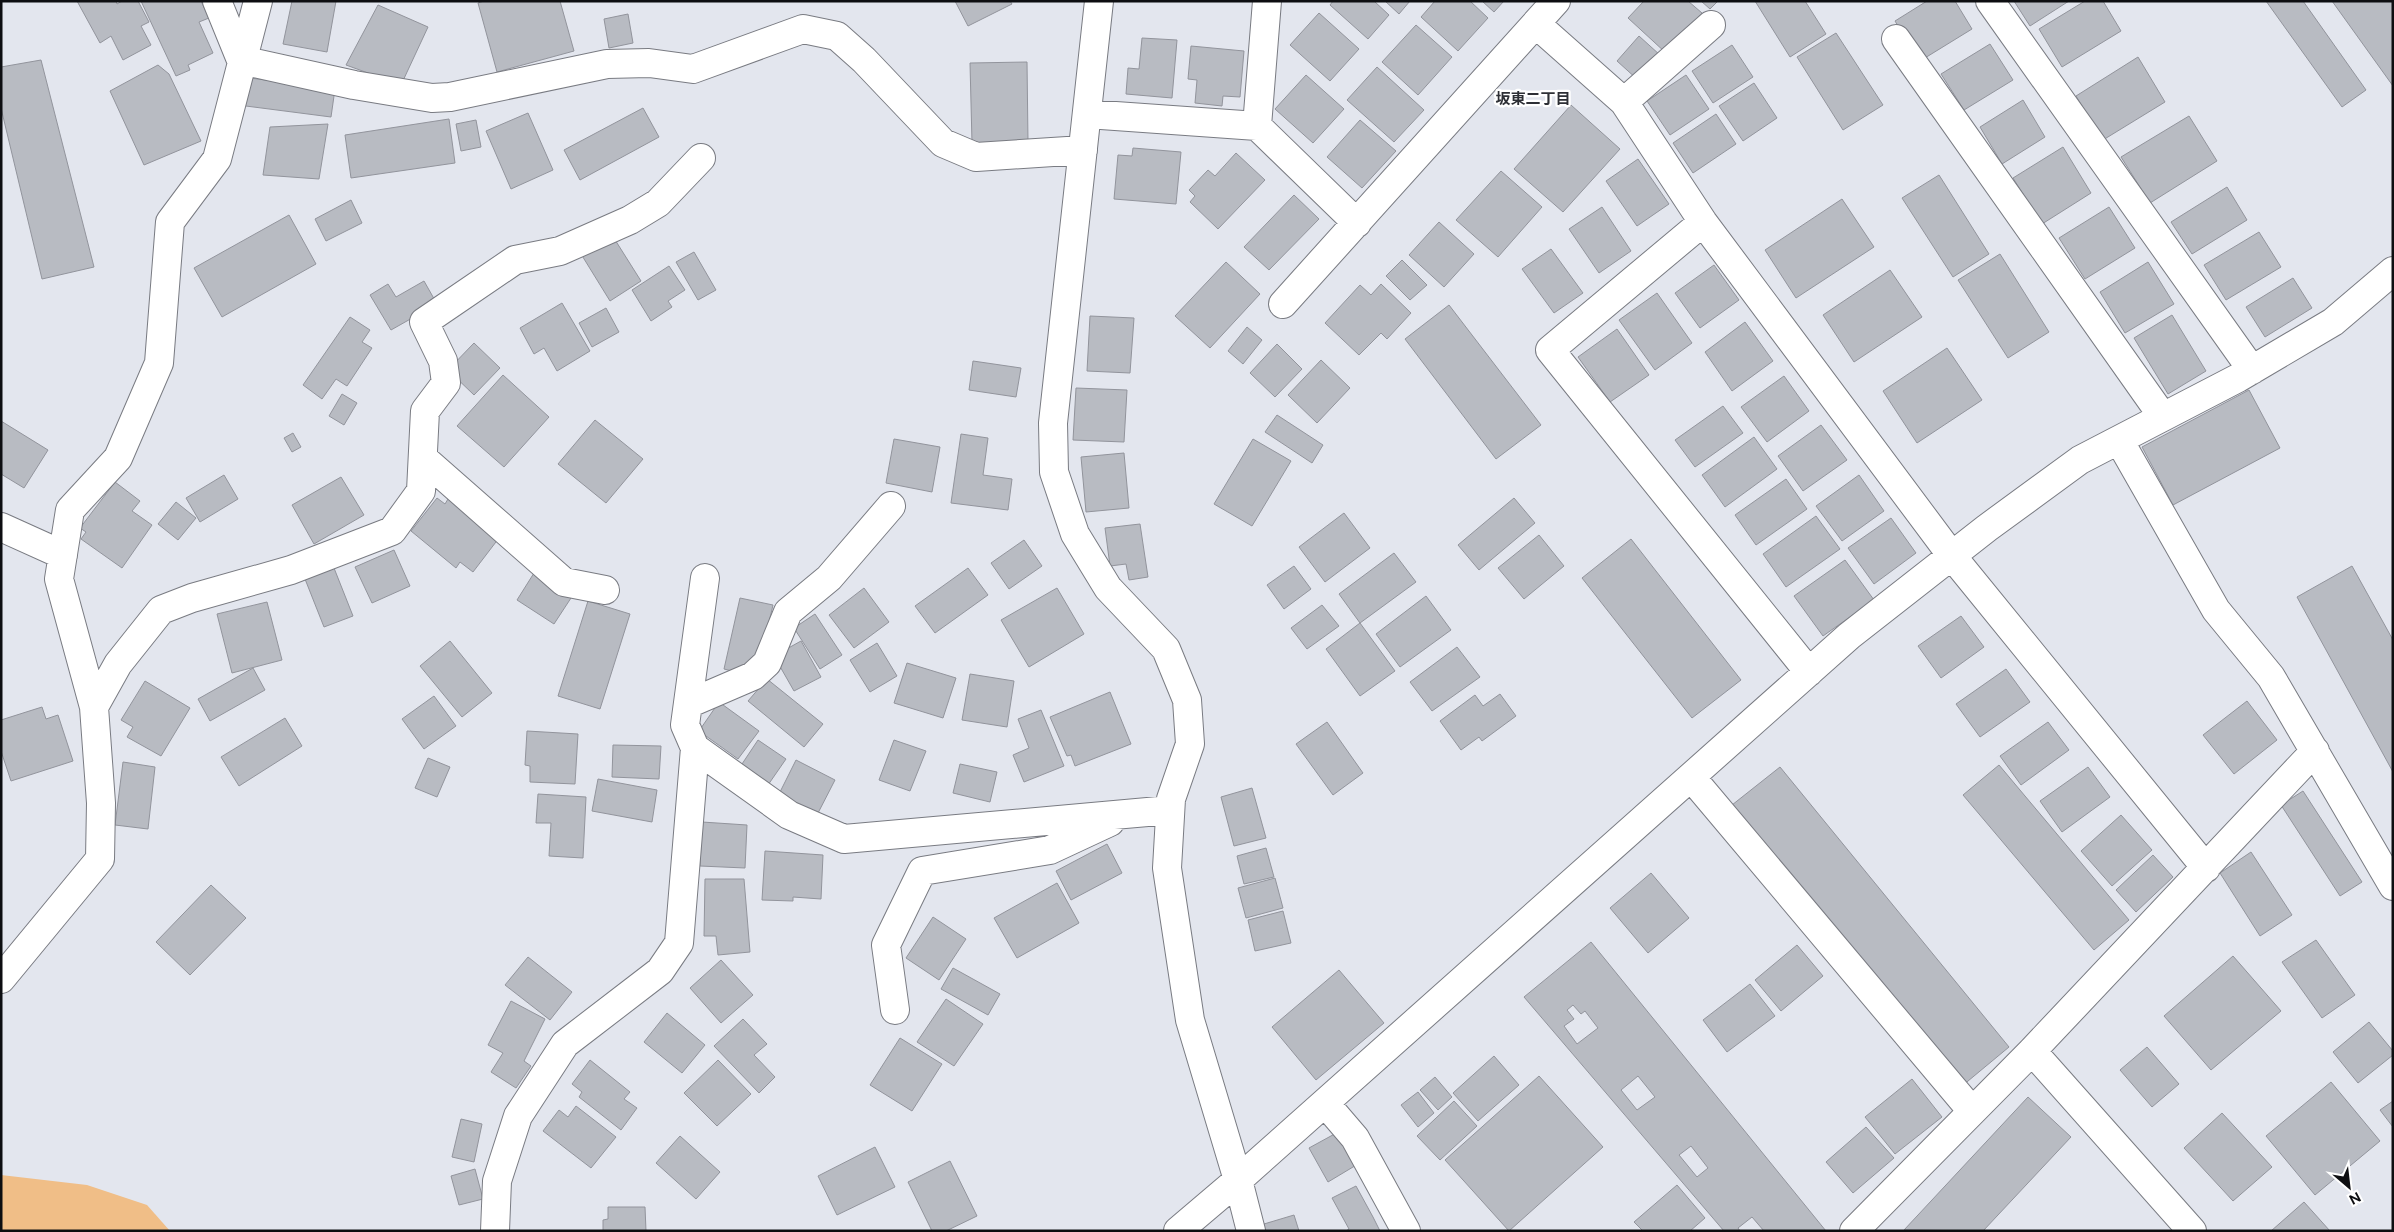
<svg xmlns="http://www.w3.org/2000/svg" width="2394" height="1232" font-family="Figtree,'Noto Sans JP',sans-serif">
<rect width="100%" height="100%" fill="#e3e6ee"/>
<path fill="#f0be87" d="M1,1175L87,1185L147,1205L170,1231H1Z"/>
<path fill="#b8bbc2" stroke="#92949c" fill-rule="evenodd" d="M77,1H116L117,4L122,1H138L149,22L141,26L151,45L123,60L111,36L100,43Z
M141,1H201L209,18L199,22L213,53L188,65L190,70L176,76Z
M292,1H336L327,52L283,44Z
M484,1H560L574,51L497,72L478,3Z
M955,1H1010L1012,4L968,26Z
M1333,1H1374L1389,15L1368,39L1330,5Z
M1385,1H1410L1399,14Z
M1435,1H1470L1488,18L1458,51L1421,17Z
M1482,1H1504L1494,12Z
M1644,1H1688L1702,13L1666,53L1628,18Z
M1701,1H1718L1710,9Z
M1755,1H1805L1826,34L1790,57Z
M1927,1H1955L1972,29L1920,61L1895,21Z
M2014,1H2069L2030,26Z
M2085,1H2103L2121,31L2062,67L2039,29Z
M2266,1H2303L2366,90L2342,107Z
M2332,1H2393V86Z
M378,5L428,27L401,85L346,65Z
M1319,13L1359,49L1330,81L1290,45Z
M628,14L633,43L609,48L604,19Z
M1416,25L1452,57L1418,95L1382,62Z
M1836,33L1883,105L1843,130L1797,57Z
M1639,36L1660,55L1638,80L1617,61Z
M1142,38L1177,40L1172,98L1126,94L1128,68L1139,69Z
M1990,44L2013,80L1964,110L1941,74Z
M1732,45L1753,77L1713,103L1692,71Z
M1191,46L1244,51L1240,97L1223,96L1222,106L1195,103L1197,80L1188,79Z
M2138,57L2165,102L2103,140L2076,96Z
M41,60L94,267L42,279L1,108V67Z
M1027,62L1028,142L972,143L970,63Z
M158,65L169,74L201,141L144,165L110,91Z
M1377,67L1424,110L1394,142L1347,100Z
M1306,75L1344,109L1313,143L1275,109Z
M1686,75L1709,109L1670,135L1647,101Z
M242,77L335,89L331,117L238,105Z
M1754,83L1777,118L1743,141L1719,106Z
M2023,100L2045,137L2002,164L1980,127Z
M1571,105L1620,149L1563,212L1514,169Z
M643,108L659,137L580,180L564,150Z
M528,113L553,170L511,189L486,131Z
M1716,114L1736,144L1693,173L1673,143Z
M2189,116L2217,161L2150,203L2121,157Z
M449,119L455,163L351,178L345,135Z
M476,120L481,147L461,151L456,124Z
M1360,120L1396,151L1362,188L1327,157Z
M328,124L319,179L263,175L270,127Z
M2063,147L2091,193L2042,224L2013,178Z
M1133,148L1181,152L1176,204L1114,199L1118,155L1132,156Z
M1236,153L1265,180L1218,229L1190,202L1195,196L1189,190L1208,170L1215,176Z
M1638,159L1669,204L1637,226L1606,181Z
M1501,171L1542,207L1498,257L1456,220Z
M1939,175L1989,254L1953,277L1902,198Z
M2227,187L2247,220L2192,254L2171,222Z
M1294,195L1319,219L1269,270L1244,247Z
M1842,199L1874,247L1796,298L1765,250Z
M351,200L362,223L326,241L315,219Z
M1602,207L1631,251L1599,273L1569,229Z
M2109,207L2135,248L2085,279L2059,238Z
M289,215L316,264L222,317L194,268Z
M1439,222L1474,254L1444,287L1409,255Z
M2259,232L2281,267L2226,300L2204,265Z
M612,235L641,281L610,301L581,254Z
M1551,249L1583,293L1554,313L1522,269Z
M694,252L716,290L698,300L676,262Z
M2000,254L2049,332L2008,358L1958,280Z
M1402,260L1427,285L1410,300L1386,276Z
M1226,262L1260,294L1210,348L1175,316Z
M2148,262L2174,304L2125,333L2100,292Z
M1714,265L1739,300L1700,328L1675,293Z
M669,266L685,290L668,301L672,307L651,321L632,290Z
M1890,270L1922,317L1854,362L1823,315Z
M2293,278L2312,308L2265,337L2246,307Z
M424,281L437,304L391,330L370,295L388,284L396,297Z
M1381,284L1411,313L1387,339L1381,333L1359,355L1325,323L1360,285L1371,295Z
M1657,293L1692,343L1655,370L1619,320Z
M562,303L590,351L557,371L544,348L534,354L520,328Z
M1449,305L1541,425L1496,459L1405,339Z
M606,308L619,332L592,347L579,323Z
M2172,315L2206,371L2168,394L2134,338Z
M1090,316L1134,318L1130,373L1087,371Z
M350,317L370,330L362,342L372,348L347,386L336,379L322,399L303,385Z
M1745,322L1773,361L1732,391L1705,352Z
M1247,327L1262,340L1243,364L1228,351Z
M1617,329L1649,375L1610,402L1578,357Z
M474,343L500,368L474,395L448,370Z
M1277,344L1302,369L1275,397L1250,373Z
M1947,348L1982,400L1917,443L1883,391Z
M1321,360L1350,388L1317,423L1288,395Z
M973,361L1021,368L1016,397L969,390Z
M503,375L549,417L504,467L457,426Z
M1784,376L1809,411L1767,442L1741,407Z
M1076,388L1127,390L1124,442L1073,440Z
M2249,390L2280,448L2173,505L2142,447Z
M342,394L357,403L344,425L329,416Z
M1723,406L1743,433L1695,467L1675,440Z
M1277,415L1323,445L1312,463L1265,432Z
M595,420L643,459L606,503L558,464Z
M1,421L48,450L24,488L1,474Z
M1821,425L1847,460L1803,491L1778,456Z
M293,433L301,447L292,452L284,438Z
M961,434L988,438L983,475L1012,479L1008,510L951,503Z
M1754,437L1777,469L1725,507L1702,475Z
M894,439L940,447L932,492L886,483Z
M1253,439L1291,461L1252,526L1214,504Z
M1124,453L1129,508L1086,512L1081,457Z
M224,475L238,499L200,522L186,498Z
M1859,475L1884,511L1842,541L1816,506Z
M341,477L364,515L314,544L292,505Z
M1786,479L1807,509L1756,545L1735,515Z
M115,482L140,501L132,511L152,525L122,568L81,539L86,532L80,528Z
M437,498L445,504L448,499L499,538L473,572L460,562L456,568L411,531Z
M1514,498L1535,523L1479,570L1458,545Z
M176,502L196,518L178,540L158,524Z
M1344,513L1370,548L1325,582L1299,547Z
M1816,516L1840,549L1786,587L1763,554Z
M1891,518L1916,553L1874,584L1848,548Z
M1140,524L1148,577L1129,580L1126,564L1110,566L1105,528Z
M1539,535L1564,566L1524,599L1498,568Z
M1631,539L1741,680L1692,718L1582,578Z
M1024,540L1042,566L1009,589L991,563Z
M394,550L410,586L372,603L355,567Z
M1394,553L1416,582L1360,623L1339,594Z
M1845,560L1874,600L1823,636L1794,596Z
M1294,566L1311,589L1284,609L1267,585Z
M2352,566L2393,640V772L2297,597Z
M334,568L353,616L324,627L305,579Z
M968,568L988,595L935,633L915,606Z
M534,573L571,598L554,624L517,600Z
M864,588L889,622L854,648L829,615Z
M1057,588L1084,634L1029,667L1001,620Z
M1426,596L1451,630L1400,667L1376,634Z
M740,598L773,605L760,660L744,674L724,669Z
M588,601L630,614L600,709L558,696Z
M267,602L282,660L232,673L217,614Z
M1322,605L1339,626L1307,649L1291,628Z
M815,614L842,655L820,669L794,628Z
M1961,616L1984,647L1941,678L1918,646Z
M1360,623L1395,671L1360,696L1326,649Z
M450,641L492,693L462,717L420,666Z
M801,641L821,677L794,691L774,656Z
M877,643L897,676L870,692L850,660Z
M1457,647L1480,677L1432,711L1410,682Z
M907,663L956,678L943,718L894,703Z
M253,668L265,690L210,721L198,699Z
M2006,669L2030,702L1980,737L1956,704Z
M970,674L1014,681L1007,727L962,720Z
M767,679L823,724L804,747L748,701Z
M145,681L190,708L161,756L127,737L133,727L121,720Z
M1110,692L1131,744L1075,766L1071,755L1067,756L1050,717Z
M1500,694L1516,716L1482,741L1479,737L1461,750L1440,721L1475,695L1483,706Z
M434,696L456,726L424,749L402,719Z
M2247,701L2277,740L2234,774L2203,735Z
M719,702L759,731L738,759L699,731Z
M42,707L46,719L58,715L73,761L11,781L1,751V720Z
M1041,710L1064,766L1024,782L1013,755L1029,748L1018,719Z
M285,718L302,746L239,786L221,757Z
M1327,722L1363,773L1333,795L1296,744Z
M2048,722L2069,750L2021,785L2000,756Z
M527,731L578,734L575,784L530,782V766L525,765Z
M758,740L786,759L768,785L740,767Z
M894,740L926,751L910,791L879,780Z
M613,745L661,746L659,779L612,777Z
M428,758L450,767L437,797L415,788Z
M796,760L835,780L817,815L778,796Z
M123,762L155,767L148,829L115,825Z
M960,764L997,772L990,802L953,793Z
M1999,765L2129,920L2094,950L1963,795Z
M1780,767L2009,1047L1962,1086L1732,805Z
M2088,767L2110,797L2062,832L2040,801Z
M598,779L657,790L652,822L592,811Z
M1252,788L1266,838L1234,846L1221,797Z
M2303,791L2362,882L2340,896L2281,805Z
M538,794L586,797L583,858L549,856L551,823H536Z
M2121,815L2152,850L2112,886L2081,851Z
M702,822L747,825L745,868L700,866Z
M1107,844L1122,873L1071,900L1056,871Z
M1266,848L1274,877L1244,884L1237,856Z
M765,851L823,855L821,899L793,897V901L762,900Z
M2251,852L2292,915L2260,936L2220,873Z
M2153,855L2173,877L2136,912L2116,890Z
M1651,873L1689,918L1648,953L1610,908Z
M1275,878L1283,908L1246,918L1238,888Z
M705,879H744L750,952L718,955L716,936H704Z
M1057,883L1079,923L1017,958L994,918Z
M211,885L246,918L190,975L156,942Z
M1283,911L1291,943L1255,951L1248,920Z
M933,917L966,939L939,980L906,958Z
M2316,940L2355,995L2322,1018L2282,962Z
M1591,942L1826,1231H1764L1752,1217L1738,1228L1740,1231H1724L1524,997ZM1573,1005L1581,1014L1585,1011L1598,1028L1577,1044L1564,1026L1574,1019L1567,1010ZM1638,1076L1655,1097L1637,1110L1621,1090ZM1691,1146L1708,1168L1697,1177L1679,1155Z
M1797,945L1823,976L1781,1011L1755,980Z
M2233,956L2281,1011L2211,1070L2164,1016Z
M528,957L572,992L550,1020L505,985Z
M721,960L753,995L721,1023L690,988Z
M953,968L1000,994L988,1015L941,989Z
M1339,970L1384,1023L1316,1080L1272,1027Z
M1750,984L1775,1016L1727,1052L1703,1020Z
M946,999L983,1024L954,1066L917,1042Z
M511,1001L545,1019L524,1061L531,1066L516,1088L491,1072L503,1053L488,1045Z
M667,1013L705,1045L682,1073L644,1042Z
M743,1019L767,1044L754,1055L775,1077L759,1093L714,1046Z
M2369,1022L2393,1051V1055L2358,1083L2333,1052Z
M900,1038L942,1064L912,1111L870,1085Z
M2147,1047L2179,1084L2152,1107L2120,1070Z
M1494,1056L1519,1085L1478,1121L1453,1093Z
M590,1060L630,1092L624,1099L637,1108L621,1130L579,1097L582,1092L572,1084Z
M718,1060L751,1094L717,1126L684,1093Z
M1539,1076L1603,1147L1509,1231L1445,1160Z
M1435,1077L1452,1097L1438,1110L1420,1090Z
M1912,1079L1942,1117L1895,1154L1865,1117Z
M2331,1082L2380,1141L2315,1195L2266,1136Z
M1418,1092L1434,1113L1418,1127L1401,1105Z
M2028,1097L2071,1137L1983,1231L1904,1230Z
M1454,1101L1477,1126L1440,1160L1417,1136Z
M2393,1101V1127L2380,1110Z
M576,1106L616,1137L591,1168L543,1131L559,1110L568,1117Z
M2222,1113L2272,1167L2233,1201L2184,1148Z
M461,1119L482,1124L474,1162L452,1157Z
M1866,1127L1894,1158L1853,1193L1826,1162Z
M1340,1131L1358,1164L1328,1182L1309,1148Z
M680,1136L720,1172L696,1199L656,1163Z
M875,1147L895,1187L837,1215L818,1176Z
M950,1161L977,1216L946,1231H932L908,1182Z
M475,1169L483,1199L459,1205L451,1176Z
M1677,1185L1705,1218L1690,1231H1643L1634,1222Z
M1356,1186L1373,1217L1380,1231H1346L1349,1229L1332,1198Z
M2304,1202L2330,1231H2271Z
M608,1207H645L646,1231H603V1220L608,1219Z
M1294,1215L1299,1231H1265L1264,1224Z"/>
<g fill="none" stroke-linecap="round" stroke-linejoin="round">
<defs>
<path id="minor" d="M217,1L241,60
M1099,1L1053,423L1054,472L1075,534L1108,588L1166,649L1187,700L1190,744L1171,799L1167,868L1190,1020L1238,1180L1251,1231
M1990,1L2252,370
M1536,24L1624,102L1703,222L1952,556L2206,868
M1896,39L2163,417
M241,60L354,85L432,98L450,97L607,64L649,63L693,69L803,29L837,36L864,60L943,143L976,157L1083,150
M1624,102L1711,25
M1087,114L1257,126L1357,223
M1257,126L1267,1
M1703,222L1550,350L1809,672
M1283,304L1556,1
M2119,440L2216,610L2271,677L2393,886
M423,458L564,582L605,590
M1,527L63,555
M705,578L685,725L695,748L789,815L844,839L1170,810
M688,704L753,676L767,663L788,612L829,578L891,506
M94,707L118,664L161,610L192,598L291,570L392,531L421,491L425,411L446,383L443,361L424,322L515,260L560,251L630,220L658,203L701,158
M1691,777L1972,1111
M1,979L100,859L101,803L94,707L59,579L70,510L118,458L159,363L170,222L217,159L258,1
M895,1010L886,945L922,871L1050,850L1110,822
M2032,1051L2192,1231
M1325,1103L1355,1138L1406,1231
M495,1231L497,1181L518,1116L565,1044L660,971L679,943L695,748
M1178,1231L1238,1180L1849,636L1987,528L2080,460L2238,378L2333,322L2393,271
M1854,1231L2032,1051L2315,751"/>
</defs>
<use href="#minor" stroke="#797b82" stroke-width="30"/>
<use href="#minor" stroke="#fff" stroke-width="28"/>
</g>
<g text-anchor="middle" stroke-width="4.5" stroke-linejoin="round" paint-order="stroke">
<g font-size="15" font-weight="bold" fill="#2d2f35" stroke="#fff">
<text x="1533" y="104">坂東二丁目</text>
</g>
</g>
<rect width="2394" height="1232" fill="none" stroke="#0d0e11" stroke-width="5"/>
<g transform="translate(2349 1187) rotate(152)" stroke="#ffffff" stroke-width="4" paint-order="stroke">
<path d="M0-4L9 19L0 12L-9 19Z" fill="#0d0e11"/>
<text y="-8" font-size="14" font-weight="bold" text-anchor="middle" fill="#0d0e11">N</text>
</g>
</svg>
